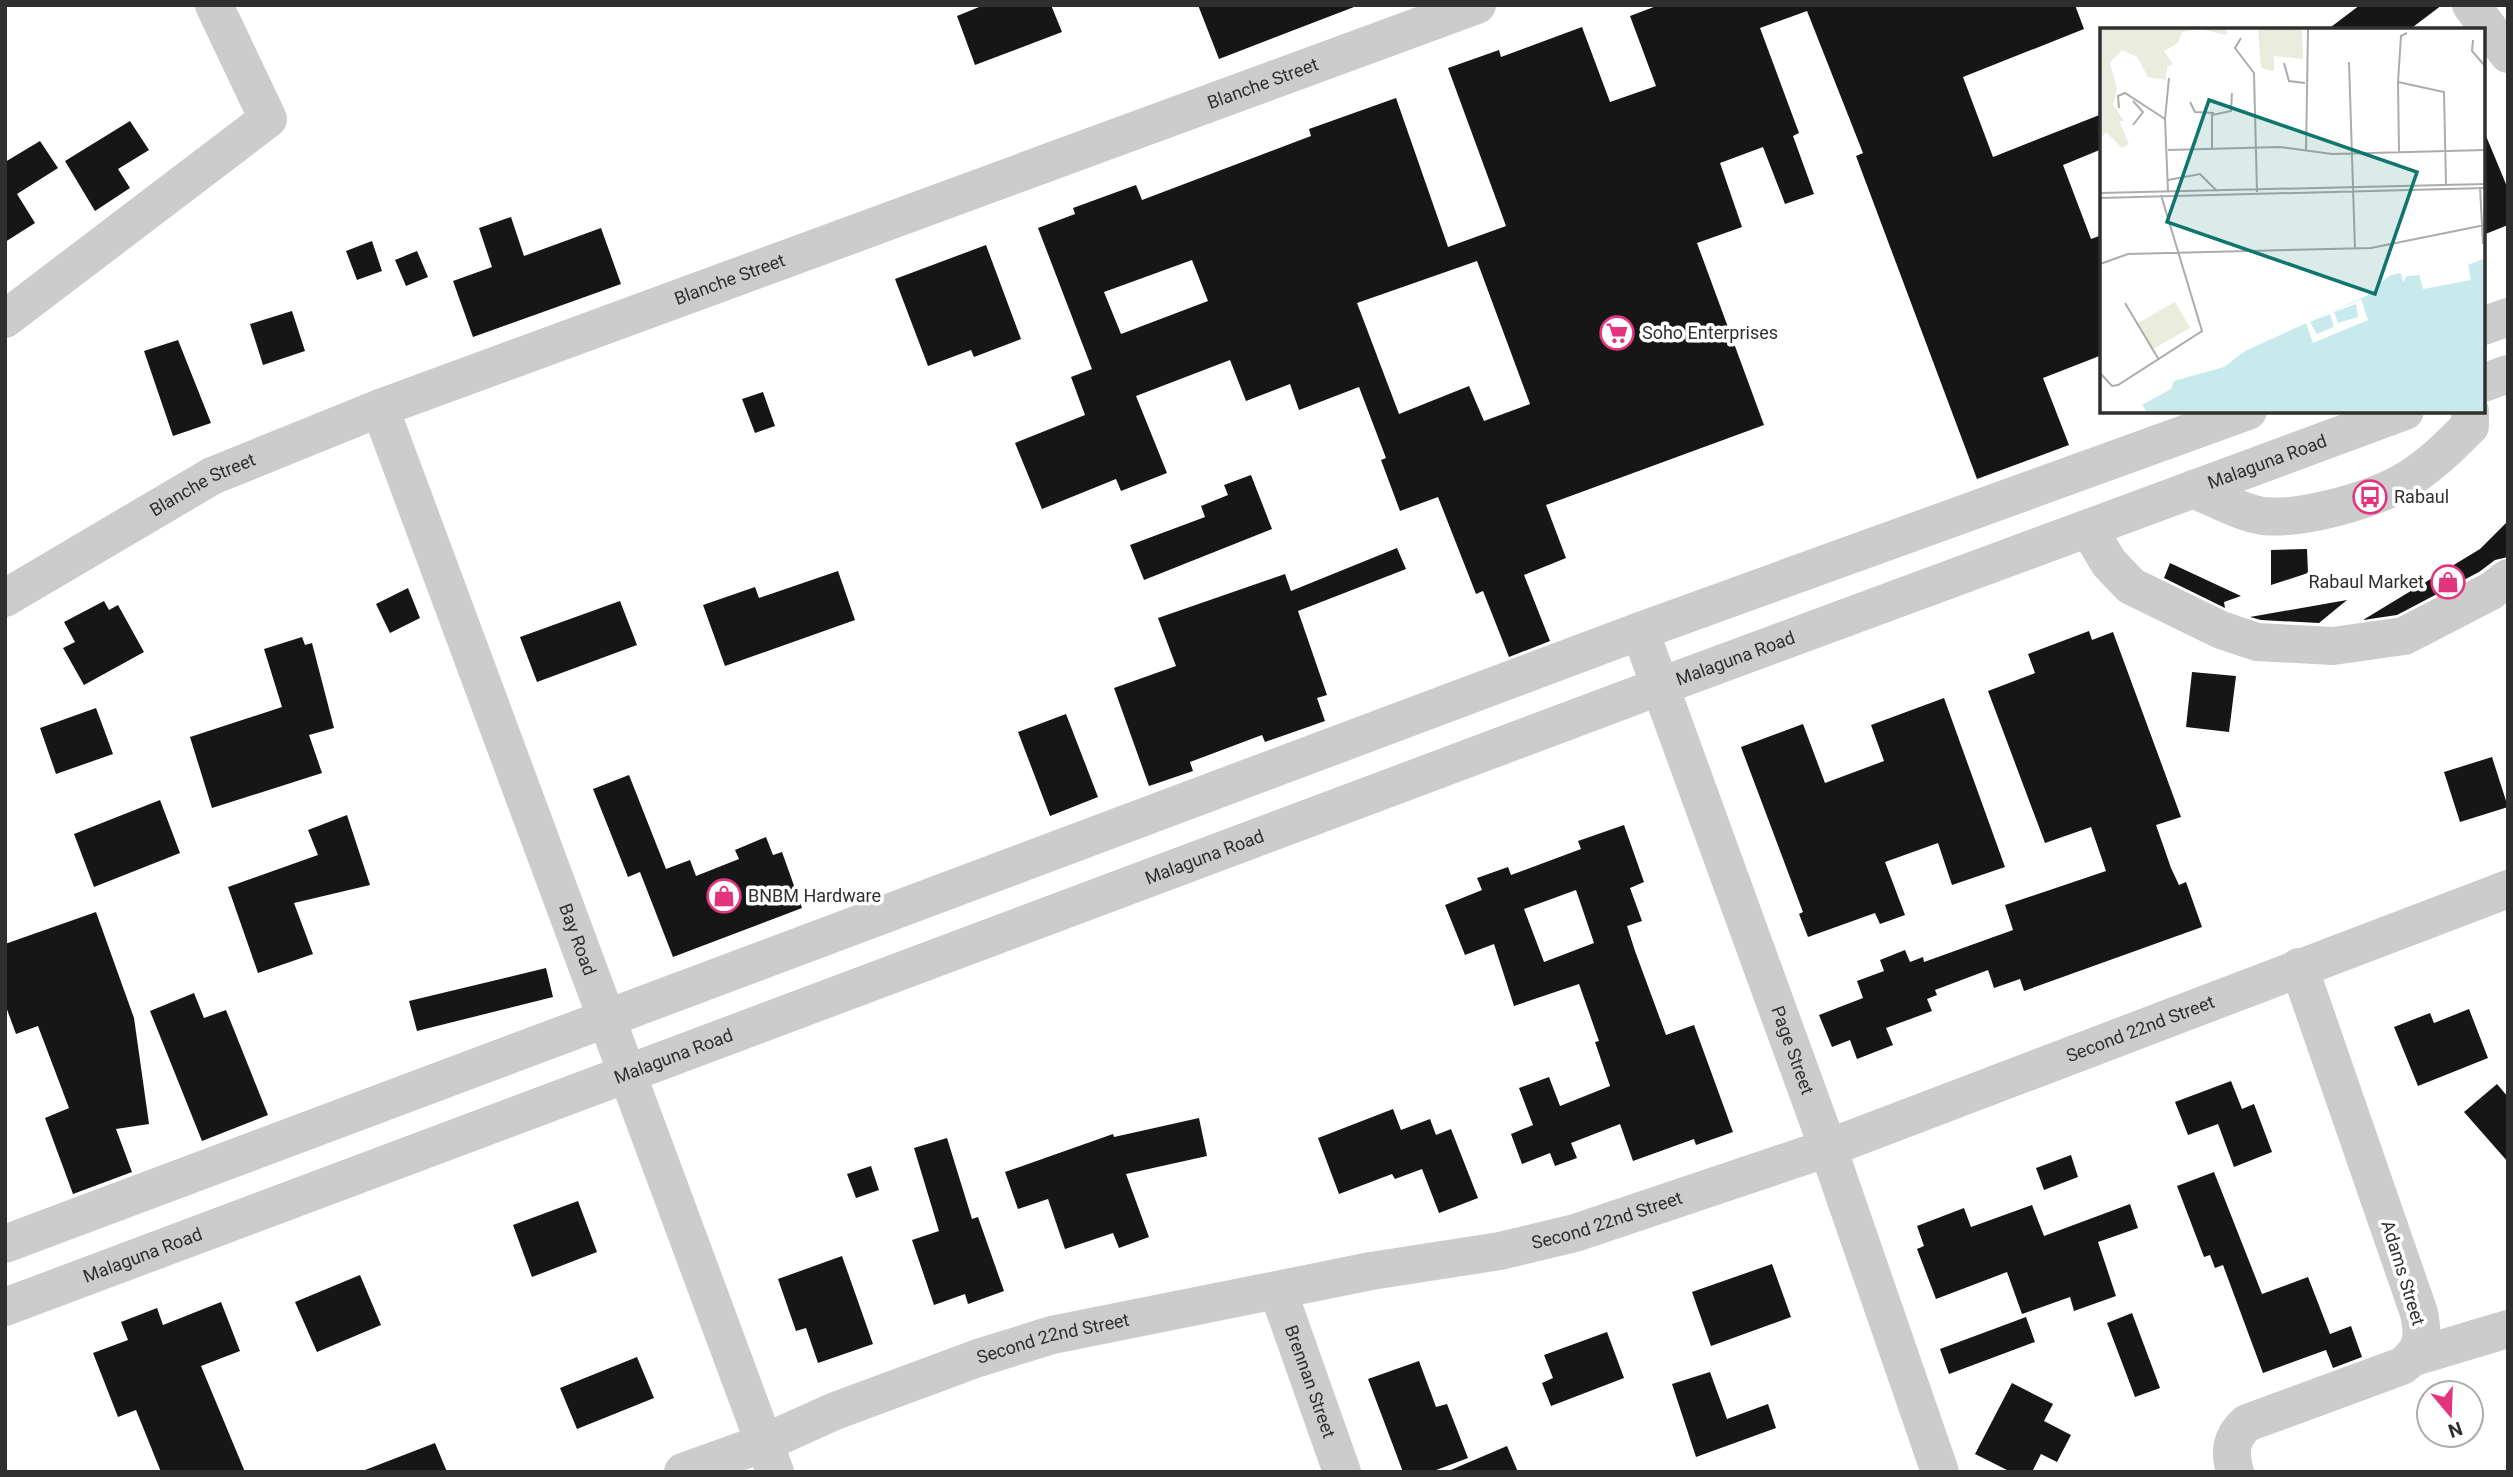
<svg xmlns="http://www.w3.org/2000/svg" width="2513" height="1477" font-family="Roboto,sans-serif">
<rect width="100%" height="100%" fill="#fff"/>
<path fill="#161616" fill-rule="evenodd" d="M984,5H1051L1062,32L975,65L957,16Z
M1198,5H1354V7L1219,59Z
M1659,5H2075L2084,29L1963,77L1993,157L2102,114V149L2063,165L2091,239L2102,235V355L2043,378L2069,445L1977,479L1856,156L1863,153L1807,11L1760,28L1799,133L1793,136L1814,194L1785,204L1763,147L1720,163L1742,227L1697,243L1764,425L1546,505L1566,558L1524,575L1550,641L1509,657L1483,591L1476,594L1438,497L1400,511L1381,460L1386,458L1359,387L1299,410L1290,384L1246,401L1230,360L1136,396L1167,473L1121,491L1116,479L1042,509L1015,443L1085,415L1071,377L1092,369L1038,228L1075,214L1073,208L1136,185L1142,200L1311,136L1309,129L1396,98L1448,247L1506,226L1448,68L1499,50L1501,57L1582,27L1610,102L1656,86L1630,16ZM1192,260L1208,301L1121,334L1104,292ZM1477,261L1530,404L1484,421L1469,386L1399,414L1357,303Z
M2360,5H2442L2409,30H2327Z
M130,121L149,150L118,169L130,188L95,211L65,161Z
M2484,131L2508,189V225L2483,235Z
M40,141L58,168L17,194L35,223L5,242V162Z
M511,217L524,256L601,228L621,284L473,337L453,281L492,267L479,228Z
M372,241L382,271L357,280L346,251Z
M986,245L1021,339L974,357L971,350L928,366L895,279Z
M417,251L428,277L406,286L395,260Z
M292,311L305,351L263,365L250,324Z
M178,340L211,423L173,436L144,351Z
M763,392L775,426L755,433L742,399Z
M1251,475L1272,529L1144,580L1130,545L1205,517L1201,506L1228,495L1224,485Z
M2508,521V557L2495,560L2479,572L2397,615L2363,620L2480,549Z
M1397,548L1406,569L1298,611L1327,695L1317,698L1325,721L1265,742L1262,735L1190,762L1193,771L1149,786L1114,688L1176,666L1158,618L1285,574L1291,591Z
M2307,549L2308,573L2271,585V550Z
M2170,563L2241,596L2224,602L2225,608L2164,578Z
M838,571L855,620L725,666L703,605L755,587L759,598Z
M408,588L420,618L390,633L376,604Z
M2347,600L2319,623L2261,620L2250,617Z
M104,601L109,610L118,605L144,652L84,685L63,648L75,642L64,622Z
M620,601L637,645L537,682L520,637Z
M2089,631L2092,640L2113,632L2181,817L2156,825L2171,868L2179,885L2186,882L2202,927L2024,991L2020,979L1994,988L1988,970L1935,990L1937,995L1927,999L1932,1011L1886,1028L1893,1045L1857,1059L1850,1040L1832,1047L1819,1015L1863,998L1857,981L1884,971L1880,960L1905,950L1910,962L1923,957L1924,962L2013,930L2005,905L2106,871L2091,827L2045,843L1988,691L2035,673L2028,654Z
M302,637L305,645L312,643L334,728L309,735L322,773L212,808L190,737L282,707L264,649Z
M2192,672L2236,676L2229,732L2186,727Z
M1944,698L2005,867L1952,885L1938,843L1885,862L1905,915L1880,924L1875,913L1808,937L1799,914L1803,912L1741,747L1803,724L1825,783L1884,761L1871,725Z
M96,708L113,754L56,774L40,728Z
M1066,714L1098,797L1050,816L1018,732Z
M2492,757L2508,807L2460,822L2444,772Z
M629,775L666,869L690,860L696,876L739,859L735,850L766,837L773,855L782,852L802,908L673,957L640,872L628,877L593,789Z
M160,800L180,853L94,887L74,834Z
M347,815L370,885L294,903L313,954L258,973L228,887L318,855L308,830Z
M1624,825L1644,882L1630,888L1642,921L1627,926L1635,951L1666,1035L1694,1025L1733,1132L1696,1145L1694,1139L1633,1161L1620,1124L1571,1143L1577,1158L1555,1166L1550,1153L1522,1164L1511,1134L1533,1125L1519,1088L1549,1077L1560,1106L1610,1086L1595,1042L1599,1041L1579,984L1514,1006L1494,944L1465,955L1445,905L1482,890L1477,878L1508,867L1511,875L1581,849L1578,841ZM1576,890L1594,943L1544,962L1524,909Z
M96,912L134,1018L149,1124L116,1129L132,1172L73,1194L45,1118L69,1108L38,1026L16,1034L5,1004V944Z
M546,968L553,997L417,1031L409,1001Z
M194,993L204,1018L226,1010L268,1115L202,1141L150,1011Z
M2469,1009L2488,1058L2418,1086L2394,1027L2430,1013L2434,1023Z
M2231,1081L2242,1109L2254,1104L2272,1152L2234,1167L2218,1124L2188,1135L2175,1102Z
M2497,1084L2508,1097V1162L2464,1112Z
M1393,1109L1401,1130L1430,1119L1436,1135L1451,1129L1478,1198L1439,1213L1422,1169L1395,1179L1392,1174L1339,1194L1318,1138Z
M1199,1118L1207,1156L1126,1174L1149,1237L1119,1248L1113,1233L1065,1249L1048,1199L1018,1209L1005,1172L1113,1134L1114,1137Z
M947,1138L972,1219L978,1217L1004,1291L968,1304L965,1294L934,1305L912,1240L939,1231L914,1148Z
M2071,1155L2078,1177L2044,1190L2036,1168Z
M871,1166L879,1190L856,1198L847,1174Z
M2214,1172L2262,1294L2308,1277L2330,1334L2351,1326L2362,1357L2333,1368L2326,1350L2263,1373L2223,1265L2215,1268L2210,1255L2204,1257L2177,1186Z
M578,1201L597,1252L532,1277L513,1225Z
M2130,1204L2138,1228L2098,1242L2116,1296L2074,1311L2070,1297L2022,1314L2007,1272L1936,1299L1917,1249L1924,1246L1917,1226L1964,1208L1971,1227L2032,1205L2044,1236Z
M842,1256L873,1344L818,1363L806,1328L796,1331L778,1279Z
M1772,1264L1791,1317L1711,1346L1692,1292Z
M360,1275L381,1325L317,1352L295,1302Z
M221,1302L240,1351L201,1366L245,1472H161L136,1410L118,1417L93,1353L128,1340L121,1322L157,1308L163,1325Z
M2132,1313L2160,1388L2135,1397L2107,1323Z
M2026,1317L2035,1342L1949,1374L1940,1349Z
M1607,1332L1624,1378L1551,1406L1542,1383L1553,1378L1544,1355Z
M637,1357L654,1398L577,1429L560,1388Z
M1419,1361L1436,1407L1447,1404L1468,1458L1431,1472H1403L1368,1379Z
M1710,1372L1727,1419L1768,1404L1776,1428L1696,1457L1672,1384Z
M2012,1383L2053,1404L2044,1421L2071,1435L2057,1462L2041,1454L2032,1472H2011L1975,1454Z
M435,1443L447,1472H365V1470Z
M1507,1446L1518,1472H1446Z"/>
<g fill="none" stroke-linecap="round" stroke-linejoin="round">
<g stroke="#ccc" stroke-width="38">
<path d="M2471,5L2508,54"/>
<path d="M5,319L268,119L214,5"/>
<path d="M2483,326L2508,317"/>
<path d="M2483,383L2508,374"/>
<path id="s1" d="M380,408L775,1472"/>
<path d="M2193,489C2212,497 2244,514 2263,516C2304,520 2379,499 2413,476C2434,462 2452,444 2470,426V411"/>
<path d="M2088,528L2109,563L2131,586L2221,630L2257,642L2333,646L2404,636L2491,591L2508,578"/>
<path id="s2" d="M5,598L212,476L380,408L1477,5"/>
<path id="s3" d="M1640,631L1828,1148L1940,1472"/>
<path d="M5,1244L1640,631L2248,411"/>
<path id="s4" d="M1278,1291L1342,1472"/>
<path id="s5" d="M5,1307L1661,686L2405,411"/>
<path d="M2414,1357L2508,1329"/>
<path id="s6" d="M683,1472L764,1443L835,1411L978,1358L1052,1335L1371,1271L1500,1251L1575,1233L1828,1148L2508,889"/>
<path d="M2235,1472C2229,1451 2231,1437 2247,1423L2402,1366C2423,1350 2424,1338 2419,1313L2299,967"/>
</g>
</g>
<defs>
<symbol id="supermarket-ring" viewBox="-11 -11 22 22"><circle r="9.5" fill="#fff" stroke="#e4337f" stroke-width="1.5"/><path d="M-6-5.5h2.5l.6 2H6L4.5 2H-2.5L-4.4-4H-6ZM-1.5 3.2a1.3 1.3 0 1 0 .1 0ZM3 3.2a1.3 1.3 0 1 0 .1 0Z" fill="#e4337f"/></symbol>
<symbol id="bus-ring" viewBox="-11 -11 22 22"><circle r="9.5" fill="#fff" stroke="#e4337f" stroke-width="1.5"/><path d="M-5-6H5V4H4V6H2V4H-2V6H-4V4H-5ZM-3.5-4V0h7V-4ZM-3.5 1.2v1.5H-2V1.2ZM2 1.2v1.5H3.5V1.2Z" fill="#e4337f"/></symbol>
<symbol id="shop-ring" viewBox="-11 -11 22 22"><circle r="9.5" fill="#fff" stroke="#e4337f" stroke-width="1.5"/><path d="M-5-2.5h2.3a2.7 3.5 0 0 1 5.4 0H5L5.5 6h-11ZM-1.5-2.5h3a1.5 2.3 0 0 0-3 0Z" fill="#e4337f"/></symbol>
</defs>
<g fill-rule="evenodd">
<use href="#supermarket-ring" x="1598" y="314" width="38" height="38"/>
<use href="#bus-ring" x="2351" y="478" width="38" height="38"/>
<use href="#shop-ring" x="2429" y="563" width="38" height="38"/>
<use href="#shop-ring" x="705" y="877" width="38" height="38"/>
</g>
<g text-anchor="middle" stroke-width="7" stroke-linejoin="round" paint-order="stroke">
<g font-size="18" fill="#2f2f2f" stroke="#fff">
<text dy="6" stroke="none"><textPath href="#s2" startOffset="1362">Blanche Street</textPath></text>
<text dy="6" stroke="none"><textPath href="#s2" startOffset="794">Blanche Street</textPath></text>
<text dy="6" stroke="none"><textPath href="#s5" startOffset="2415">Malaguna Road</textPath></text>
<text dy="6" stroke="none"><textPath href="#s2" startOffset="228">Blanche Street</textPath></text>
<text dy="6" stroke="none"><textPath href="#s5" startOffset="1848">Malaguna Road</textPath></text>
<text dy="6" stroke="none"><textPath href="#s5" startOffset="1281">Malaguna Road</textPath></text>
<text dy="6" stroke="none"><textPath href="#s1" startOffset="567">Bay Road</textPath></text>
<text dy="6" stroke="none"><textPath href="#s6" startOffset="1528">Second 22nd Street</textPath></text>
<text dy="6" stroke="none"><textPath href="#s3" startOffset="446">Page Street</textPath></text>
<text dy="6" stroke="none"><textPath href="#s5" startOffset="714">Malaguna Road</textPath></text>
<text dy="6" stroke="none"><textPath href="#s6" startOffset="961">Second 22nd Street</textPath></text>
<text dy="6" stroke="none"><textPath href="#s5" startOffset="147">Malaguna Road</textPath></text>
<text transform="translate(2403 1273) rotate(73)" y="6">Adams Street</text>
<text dy="6" stroke="none"><textPath href="#s6" startOffset="394">Second 22nd Street</textPath></text>
<text dy="6" stroke="none"><textPath href="#s4" startOffset="96">Brennan Street</textPath></text>
</g>
<g font-size="18" fill="#2f2f2f" stroke="#fff" text-anchor="start">
<text x="1642" y="339">Soho Enterprises</text>
<text x="2394" y="503">Rabaul</text>
<text x="2424" y="588" text-anchor="end">Rabaul Market</text>
<text x="748" y="902">BNBM Hardware</text>
</g>
</g>
<g transform="translate(2100 28)">
<rect width="385" height="385" fill="#fff"/>
<path d="M0,1H128L126,7L99,1L82,4L78,15L64,23L73,36L67,39L66,52L48,49L37,29L22,22L10,35L17,61L13,77L24,93H19L29,116L22,120L6,104L0,111ZM158,1H202L203,31L174,28V43L161,40ZM75,274L90,300L53,321L38,295Z" fill="#eaecdd"/>
<path d="M385,230V384H47L42,377L71,361L74,353L124,339L145,323L279,262L277,257L291,247L301,245L303,254L307,248L320,247V252L369,242L368,237Z" fill="#c9eaec"/>
<path d="M367,233L371,252L323,261L319,244L323,248L365,240ZM261,271L268,292L213,315L206,295ZM256,276L258,289L238,295L234,284ZM230,286L234,299L217,306L210,294Z" fill="#fff" fill-rule="evenodd"/>
<path fill="none" stroke="#acacac" stroke-width="2" d="M141,10L135,20L154,45L157,164M373,12L372,23L385,38M249,34L255,221M184,35L189,53L205,55M298,54L344,64L346,157M90,74L95,84L114,85M19,80L18,68L25,65L65,91M33,97L43,84L33,73M112,120V87L131,83L132,65M68,122L180,119L232,126L385,122M206,123L208,1M299,124L298,54L301,8L307,5M68,152L100,146L117,163M380,159L383,216M68,163L65,91L69,50M0,165L385,156M0,170L385,160M0,236L28,226L271,220L385,197M25,275L59,332M0,345L12,358L18,357L102,303L61,167"/>
<path fill="#0f766e" fill-opacity="0.15" stroke="#0f766e" stroke-width="3.5" d="M109,72L317,144L275,266L67,194Z"/>
<rect width="385" height="385" fill="none" stroke="#2f2f2f" stroke-width="3.5"/>
</g>
<rect width="2513" height="1477" fill="none" stroke="#2f2f2f" stroke-width="14"/>
<g transform="translate(2450 1414) rotate(161)"><circle r="33" fill="#ffffff" stroke="#acacac" stroke-width="2"/>
<path d="M0-5L12 26L0 18L-12 26Z" fill="#e4337f"/>
<text y="-10" font-size="19" font-weight="bold" text-anchor="middle" fill="#2f2f2f">N</text>
</g>
</svg>
